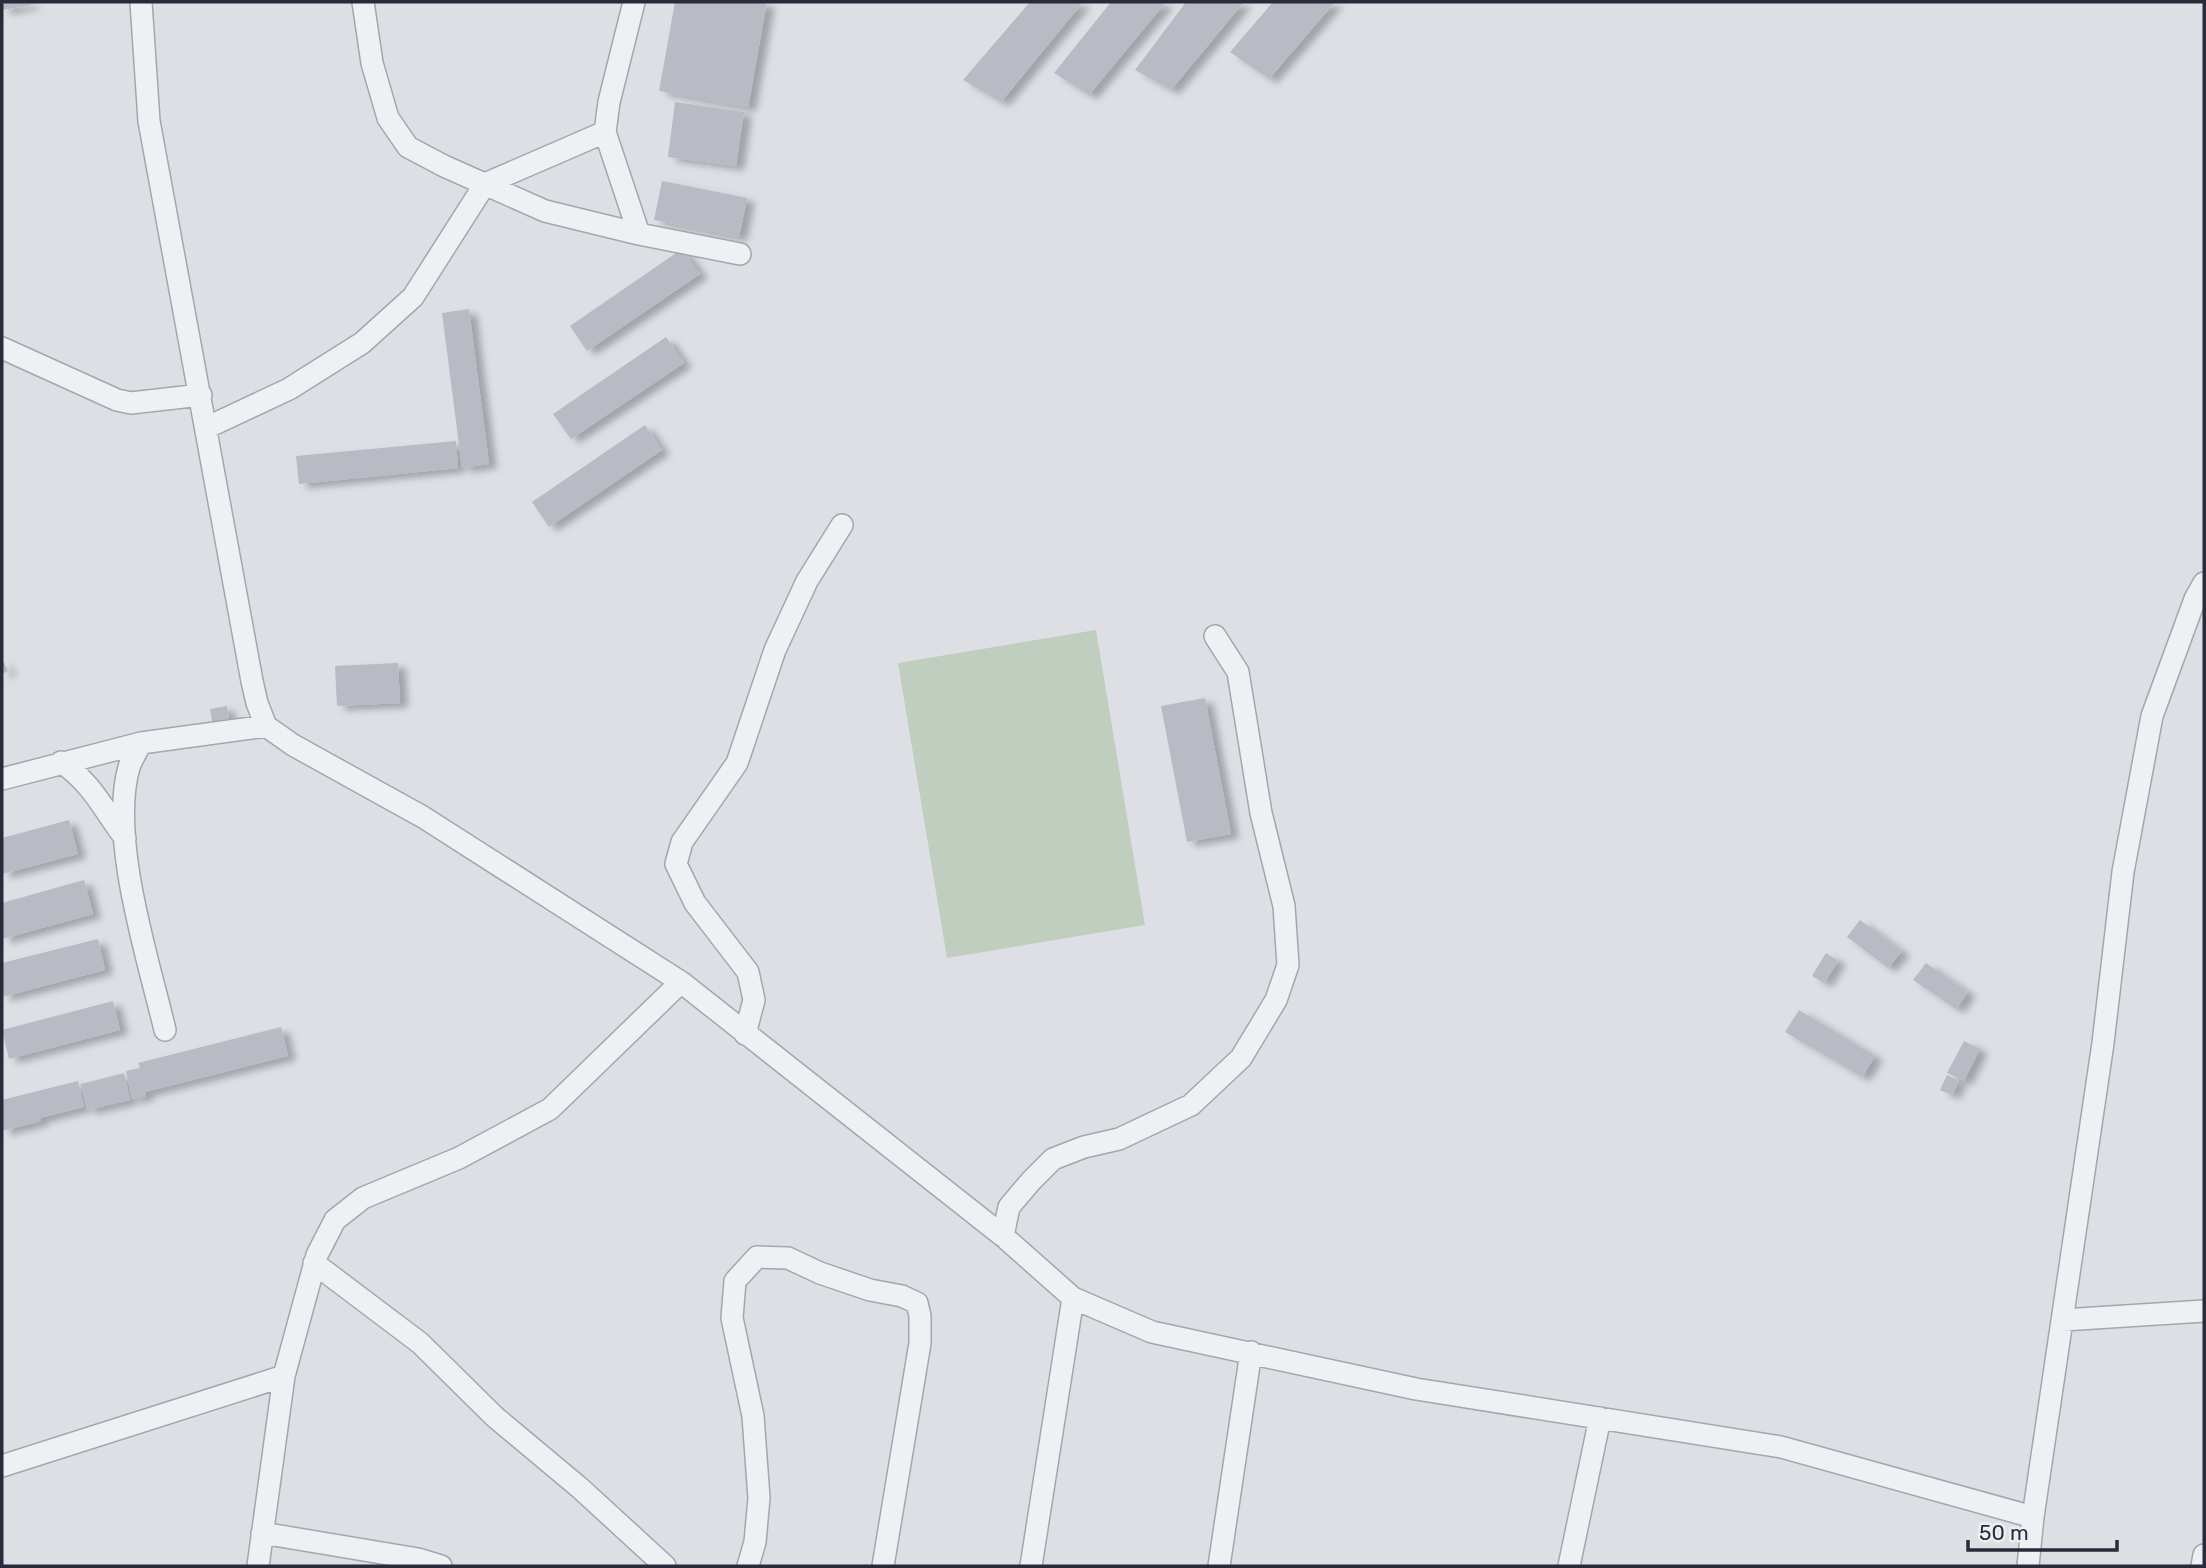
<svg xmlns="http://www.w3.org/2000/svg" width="2206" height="1568" font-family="Rubik,sans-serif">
<defs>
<filter id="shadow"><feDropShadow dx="8" dy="4.5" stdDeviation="3.5" flood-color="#0004"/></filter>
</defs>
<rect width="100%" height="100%" fill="#dddfe5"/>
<path fill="#c0cebf" d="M1096,630L1145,925L947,958L898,663Z"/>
<path fill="#b8bac4" filter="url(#shadow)" d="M2,2H31V5L2,10Z
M675,2H767L748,107L659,91Z
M1030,2H1083L1001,102L963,80Z
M1111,2H1166L1089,95L1054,73Z
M1186,2H1244L1171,90L1135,70Z
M1273,2H1335L1269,79L1230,52Z
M675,102L744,112L736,166L668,157Z
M662,181L747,198L739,237L654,220Z
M682,249L700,274L587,351L570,326Z
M469,309L489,464L462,468L442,313Z
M666,337L684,363L571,439L553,414Z
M645,425L662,450L549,527L532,502Z
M456,441L458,468L299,484L296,456Z
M2,658L8,671L2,674Z
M398,663L400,703L337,706L335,666Z
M1205,698L1231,834L1187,842L1161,706Z
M227,706L229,723L213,726L210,709Z
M69,820L78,854L2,874V838Z
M84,880L93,914L2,939V903Z
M1860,920L1902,951L1888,968L1847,937Z
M98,939L105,970L2,997V963Z
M1826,953L1838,961L1824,983L1812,976Z
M1926,963L1968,992L1956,1009L1913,980Z
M113,1001L120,1030L9,1059L2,1030Z
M1799,1010L1875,1056L1862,1077L1785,1032Z
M281,1027L288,1056L145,1092L146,1096L132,1099L126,1071L140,1068L138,1063Z
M1964,1041L1980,1049L1964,1081L1947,1073Z
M124,1073L130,1100L87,1110L81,1084Z
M1947,1075L1959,1081L1952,1095L1940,1090Z
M78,1081L84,1107L40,1118L41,1121L2,1131V1100Z"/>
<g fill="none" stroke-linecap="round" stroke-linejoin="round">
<defs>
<path id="minor" d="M141,2L149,121L252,681L257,703L266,726L293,745L423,817L681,982L1003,1236L1073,1298L1152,1332L1416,1389L1781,1447L2033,1517
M363,2L372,63L388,118L408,147L444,166L545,211L639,234L740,254
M634,2L609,102L605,132L639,234
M2,348L117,400L131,403L201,395
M206,428L289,389L362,343L413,297L485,184L605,132
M141,743C137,751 132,759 129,767C109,839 148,958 165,1030
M61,762C92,783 103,809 125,838
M2,779L141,743L266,726
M745,1034L754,1000L748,972L695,903L676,864L682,842L737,763L775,650L807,581L842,525
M1003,1236L1009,1207L1031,1181L1053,1159L1084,1147L1119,1139L1191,1105L1241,1058L1276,1000L1288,965L1284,906L1261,813L1238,672L1215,636
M314,1263L420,1343L495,1417L580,1488L665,1566
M2063,1320L2204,1311
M2,1466L284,1376
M262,1533L418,1559L441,1566
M258,1566L284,1376L317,1255L335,1220L363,1198L459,1158L550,1109L681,982
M748,1566L755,1542L759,1498L753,1416L732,1318L735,1281L757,1257L788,1258L820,1273L870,1290L902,1296L917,1303L920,1316V1343L883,1566
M1031,1566L1073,1298
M1219,1566L1251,1352
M1569,1566L1600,1418
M2028,1566L2033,1517L2103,1043L2123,872L2152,716L2195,599L2204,583
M2202,1566L2204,1555"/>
</defs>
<use href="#minor" stroke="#a3a6ae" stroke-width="24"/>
<use href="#minor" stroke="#eff0f4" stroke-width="21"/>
</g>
<rect width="2206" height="1568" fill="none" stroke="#282c3a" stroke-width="7"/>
<path d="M1968 1540v10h149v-10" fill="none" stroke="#282c3a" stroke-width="3.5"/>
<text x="1979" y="1540" font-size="21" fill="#282c3a" stroke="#eceef3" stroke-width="5" paint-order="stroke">50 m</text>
</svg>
